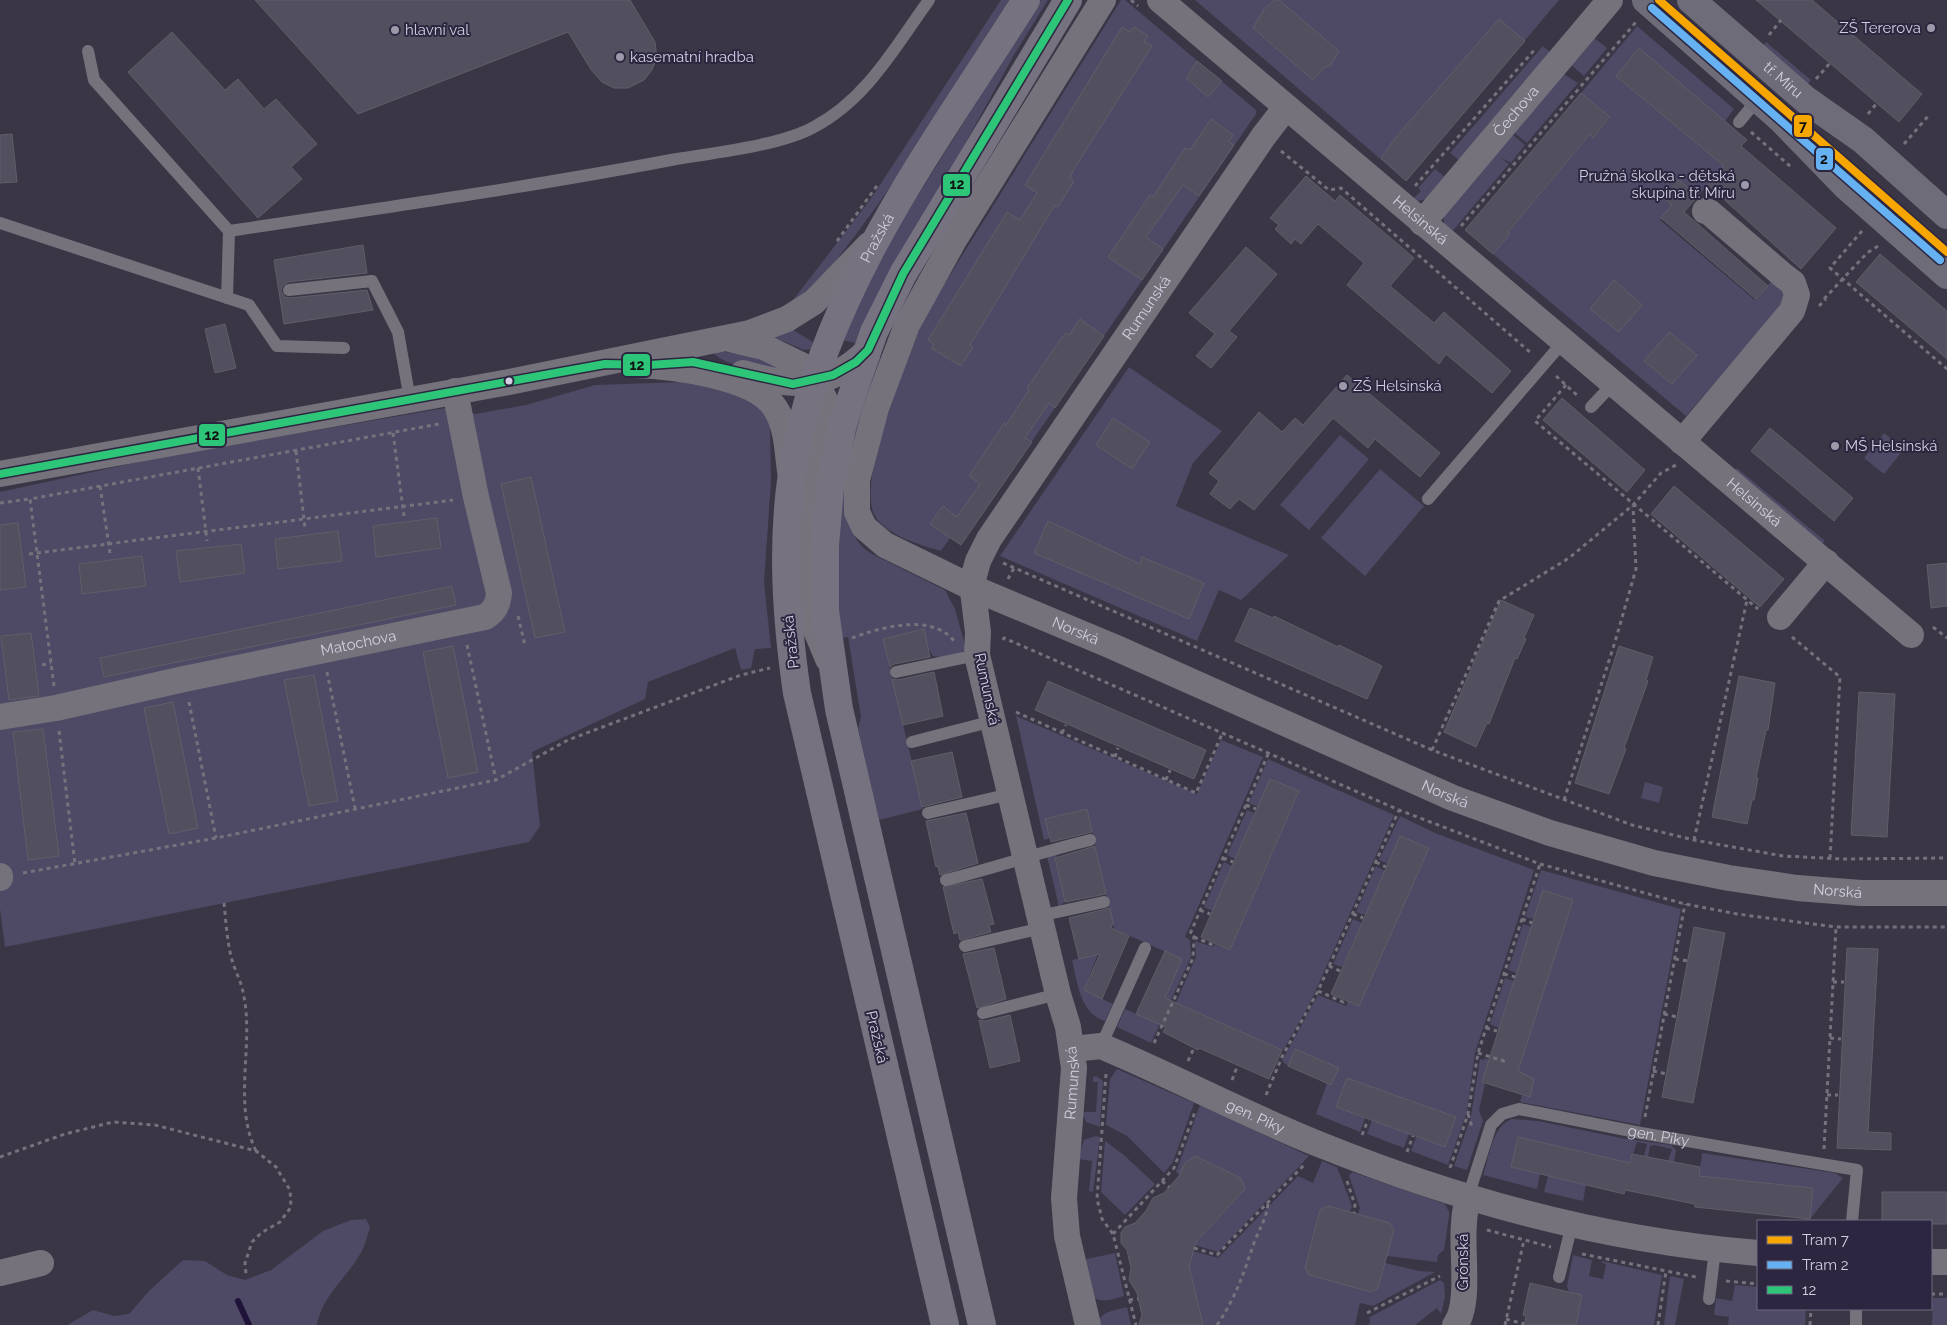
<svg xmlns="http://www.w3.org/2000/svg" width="1947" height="1325" font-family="Raleway,sans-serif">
<rect width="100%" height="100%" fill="#3a3645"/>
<path fill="#4e4964" d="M1001,0H1010C961,78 913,159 857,233C837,259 819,287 790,304L870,200Z
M1041,0H1048L1014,55L855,343L842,340L884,249Z
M1121,0H1125L1256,110V114L961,545L950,538L941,551C920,545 886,535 875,516C855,483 911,347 927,312Z
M1195,0H1559L1406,181Z
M1637,26L1734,109L1725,121L1617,76L1725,166L1698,196L1679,180L1664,197L1672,205L1660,220L1755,300L1774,278L1783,292L1784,302L1686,416L1493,254L1510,234L1508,232L1590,134L1594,137L1610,118L1581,93Z
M1592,36L1607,48L1584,76L1570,64Z
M1766,42L1811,80L1804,89L1759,51Z
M1543,46L1552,54L1460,161L1450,153Z
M1562,73L1578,83L1527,143L1512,131Z
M1511,133L1525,145L1511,163L1500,157L1509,164L1451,233L1444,224V215Z
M1435,169L1446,178L1427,199L1417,201L1413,199L1421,191L1418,188Z
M790,328L813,342L811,349L804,350L773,337Z
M716,351L750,355L789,369C766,367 732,370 714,354Z
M879,357L883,359L848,521C852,535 859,546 872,554L945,590L955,609L966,649C958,657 944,658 933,656L928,648L923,629L883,639L923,809L879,820L858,728L861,717L848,637L843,638L841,630C832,566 837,496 854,433C860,407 870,382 879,357Z
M1129,367L1222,431L1193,463L1176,506L1289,555L1241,600L1219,590L1197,641L1000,556Z
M683,382L712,384L756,401L770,425L771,482L764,582L771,648L755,649L751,668L741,670L735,648L648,682L645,699L532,752L540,826L529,842L5,947L0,909V492L162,457L451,407L475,414L526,405L595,385Z
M1884,433L1904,449L1884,474L1864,458Z
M1340,435L1369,459L1309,530L1280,505Z
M1737,468L1825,541L1820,546L1733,473Z
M1380,469L1424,506L1365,576L1321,538Z
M1016,716L1197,794L1221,740L1263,757L1185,937L1190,940L1191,957L1151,1043L1117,1027L1125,1009L1154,1022L1182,959L1114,929L1087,809L1046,819L1050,838L1044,840Z
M1268,759L1394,815L1311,1001L1284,1049L1282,1050L1176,1003L1163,1032L1196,957L1195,941L1213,947L1215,944L1230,950L1299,792L1271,779L1258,807L1249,803Z
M1645,782L1663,787L1659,803L1641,798Z
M1247,810L1255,813L1235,859L1227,855Z
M1400,816L1435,833L1534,870L1475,1053L1467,1112L1448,1165L1411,1151L1416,1137L1445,1147L1456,1117L1347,1078L1336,1107L1365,1118L1360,1132L1316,1114L1327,1083L1331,1085L1339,1068L1295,1049L1288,1066L1282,1061L1318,995L1346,1006L1348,1001L1359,1006L1429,848L1400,836L1388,864L1379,860Z
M1056,855L1059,860L1055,861L1065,901L1059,907L1047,856Z
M1224,862L1232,866L1213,911L1204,907Z
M1376,866L1385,871L1365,915L1356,912Z
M1541,870L1681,909L1640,1125L1520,1102L1522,1095L1530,1097L1534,1079L1488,1064L1482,1082L1485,1084L1479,1110L1483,1121L1467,1170L1454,1166L1471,1116L1480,1059L1484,1060L1485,1058L1505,1065L1520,1064L1573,900L1543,890L1534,919L1525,917Z
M1353,919L1362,923L1342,967L1333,964Z
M1523,924L1532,927L1517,973L1508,970Z
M1098,954L1084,990L1113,1004L1105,1021C1080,1014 1077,981 1072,960Z
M1505,978L1514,981L1499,1028L1490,1024Z
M1117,1069L1194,1103L1173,1162L1164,1173L1127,1136L1106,1125L1110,1079Z
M1096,1076L1103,1081L1100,1127L1086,1122L1082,1112H1096L1098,1082H1093V1077Z
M1200,1105L1309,1156L1218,1252L1195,1245L1196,1242L1245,1189L1241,1178L1197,1157L1185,1163L1180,1175L1176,1172Z
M1512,1119L1538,1121L1621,1138L1671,1145L1676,1150L1674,1162L1668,1161L1672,1149L1654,1145L1650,1146L1648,1157L1644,1156L1647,1144L1637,1142L1630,1163L1518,1137L1511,1167L1540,1174L1537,1189L1483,1175C1489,1158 1492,1126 1512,1119Z
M1372,1120L1409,1134L1404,1148L1367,1134Z
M1095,1136L1100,1137L1093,1192L1089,1191L1092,1161L1077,1159L1084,1140Z
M1105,1141L1124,1155L1155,1184L1125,1215L1101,1192Z
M1702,1153L1835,1173L1843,1178L1810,1219L1813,1188L1699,1176Z
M1322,1161L1337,1167L1352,1206L1350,1212L1328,1206L1320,1210L1305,1268L1309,1275L1371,1292L1378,1288L1385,1263L1419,1271L1435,1272L1373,1306L1360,1303L1355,1325H1203L1189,1266L1193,1251L1218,1258L1298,1176L1313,1183Z
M1352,1172L1445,1204L1449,1212V1217L1444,1250L1438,1255L1437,1262L1387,1256L1394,1230L1390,1223L1358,1214L1360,1208L1349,1176Z
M1548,1176L1586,1185L1583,1201L1544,1192Z
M366,1219L370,1227C367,1237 365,1247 359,1256C345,1279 322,1297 317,1325H67L93,1310L114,1316L129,1314L149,1291L183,1260L205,1261L227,1275L245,1280L271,1270L323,1231L351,1220Z
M1115,1253L1124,1296C1113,1299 1104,1304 1093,1297L1082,1260Z
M1573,1255L1592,1260L1589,1276L1603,1279L1606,1264L1602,1263V1261L1662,1275L1654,1325H1576L1582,1295L1569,1292L1567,1286Z
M1670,1276L1684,1279L1675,1325H1664Z
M1440,1280L1444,1283L1445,1297L1441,1314L1437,1308L1415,1325H1369L1370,1319L1368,1318Z
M1735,1285L1758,1287V1309H1806L1805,1325H1728L1729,1317L1714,1315L1716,1298L1732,1301Z
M1933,1298H1947V1325H1932Z
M1127,1307L1131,1325H1097C1101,1310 1114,1311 1127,1307Z"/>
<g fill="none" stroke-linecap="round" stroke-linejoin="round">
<path stroke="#20133a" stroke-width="6" d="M238,1301L249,1325"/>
</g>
<path fill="#524f5e" stroke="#615e6a" d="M255,0H630L655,42L657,58L652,70L644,80L628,88H614L602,82L592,71L568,32L358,114Z
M1275,0H1279L1339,51L1330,66L1325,67L1313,80L1253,28L1264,9Z
M1756,0H1812L1922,94L1899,122Z
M1499,19L1525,41L1406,181L1381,158L1396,137Z
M1122,27L1130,32L1134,27L1148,36L1144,41L1152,46L1074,169L1070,178L1074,181L1058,207L1055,205L970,345L973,347L961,366L931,348L934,344L928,340L1007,212L1020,220L1037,193L1025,185Z
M172,32L225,90L238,79L264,109L276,99L317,144L291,167L302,179L258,218L128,72Z
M1639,48L1747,140L1741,146L1836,228L1801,269L1708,185L1724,166L1616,76Z
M1197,61L1222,81L1208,97L1186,78Z
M1581,93L1610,117L1593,138L1590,134L1508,232L1510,234L1493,254L1465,230Z
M1211,119L1233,135L1229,142L1234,145L1199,196L1183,185L1146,237L1163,249L1142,280L1108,257L1150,195L1153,197L1185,148L1190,150Z
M12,134L17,182L0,183V135Z
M1306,176L1335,201L1340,195L1414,258L1390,286L1434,323L1444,312L1511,371L1492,393L1446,354L1439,364L1347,285L1364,263L1318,224L1301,244L1295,239L1291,244L1275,229L1279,225L1270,218Z
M1679,180L1698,196L1684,212L1768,286L1756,299L1661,218L1672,205L1664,198Z
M363,245L367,273L288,282L282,286L281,291L285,297L290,298L367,290L373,310L284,324L274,260Z
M1246,247L1277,274L1229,331L1237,337L1211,368L1196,356L1215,334L1189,313Z
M1880,254L1947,311V359L1856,282Z
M1614,280L1642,305L1619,332L1590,309Z
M1080,319L1104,336L1055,408L1049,403L1025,438L1032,442L961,545L930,524L943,506L957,517L980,484L969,476L1004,423L1006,425L1029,390L1027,388L1060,340L1066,333L1069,335Z
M225,324L236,368L215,373L205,329Z
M1669,332L1697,355L1672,384L1644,361Z
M1347,375L1440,453L1420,477L1375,439L1368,448L1333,418L1254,510L1239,499L1230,509L1210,494L1219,481L1209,473L1259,412L1282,432L1295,418L1303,425Z
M1562,398L1645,470L1627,492L1543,420Z
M1113,418L1150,442L1132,469L1096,445Z
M1770,428L1853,498L1834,521L1751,451Z
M531,477L565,632L535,638L501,484Z
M1674,486L1784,579L1760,607L1651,514Z
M437,518L441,548L376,557L373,526Z
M1048,521L1140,564L1142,557L1204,583L1189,619L1034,553Z
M18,523L26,587L0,590V525Z
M338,531L342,561L278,569L275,539Z
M241,544L245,573L180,582L176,551Z
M142,556L146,586L82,594L79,564Z
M1947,563V606L1931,608L1927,565Z
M452,586L456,605L104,677L100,658Z
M1501,600L1534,615L1524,638L1526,639L1517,659L1515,658L1489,724L1487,723L1476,747L1444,732Z
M1250,608L1273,618L1274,616L1338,647L1339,645L1382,666L1367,699L1235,641Z
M924,629L930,657L894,664L890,667L883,639Z
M31,633L39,696L9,700L1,636Z
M453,646L478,772L448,778L423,652Z
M1619,646L1653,657L1646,680L1648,681L1624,748L1626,749L1609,794L1575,783Z
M934,672L943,716L903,725L892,679L898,680Z
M314,675L338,801L309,806L284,680Z
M1739,676L1775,683L1768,730H1766L1756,778H1758L1754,800H1752L1747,824L1712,817Z
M1048,681L1206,750L1194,779L1035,710Z
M1859,692L1895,694L1887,837L1851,835Z
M173,702L198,828L169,834L144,708Z
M43,729L59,856L28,860L13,732Z
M952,752L962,797L922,807L911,761Z
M1270,779L1299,791L1230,950L1201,937Z
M1087,809L1092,832L1051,842L1045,819Z
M966,813L978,863L940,875L938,866L936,867L926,821Z
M1400,836L1429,848L1359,1006L1331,994Z
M1095,846L1106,894L1065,902L1055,858Z
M982,879L994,924L989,925L991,932L960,940L958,932L954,934L943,887Z
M1543,890L1573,900L1518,1071L1534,1079L1530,1097L1482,1082Z
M1110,908L1113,923L1111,928L1129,936L1102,999L1084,990L1100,954L1079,959L1069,918Z
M1694,927L1725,933L1693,1103L1662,1097Z
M994,948L1006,999L977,1008L963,954Z
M1847,948L1878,949L1868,1132L1891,1133V1150L1837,1148Z
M1165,951L1182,959L1165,998L1282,1050L1269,1079L1199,1048L1198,1050L1163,1032L1166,1027L1136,1014Z
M1010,1015L1020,1061L990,1068L979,1020L985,1021Z
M1295,1049L1339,1068L1331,1085L1288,1066Z
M1347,1078L1456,1117L1445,1147L1336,1107Z
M1518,1137L1630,1163L1632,1154L1700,1167L1699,1176L1813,1188L1810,1219L1695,1207V1204L1625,1190L1624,1194L1511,1167Z
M1195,1156L1241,1178L1245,1189L1196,1242L1189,1266L1203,1325H1139L1142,1315L1137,1293L1129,1280L1131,1268L1127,1250L1121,1243V1233L1125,1227L1135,1223L1146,1211L1153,1198L1164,1193L1179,1176L1185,1163Z
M1882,1192H1947V1224H1931V1221H1882Z
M1328,1206L1390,1223L1394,1230L1378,1288L1371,1292L1309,1275L1305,1268L1320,1210Z
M1530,1283L1582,1295L1576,1325H1524L1526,1316L1523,1315Z"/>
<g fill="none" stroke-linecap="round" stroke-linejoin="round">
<path stroke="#76727d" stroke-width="3" stroke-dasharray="4 4" stroke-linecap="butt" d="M1131,0L1138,6
M1769,35L1781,20
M1816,79L1830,63
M1868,114L1877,103
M1751,132L1791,167
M1904,144L1930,114
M1281,151L1329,190L1341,188L1531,353
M1415,186L1536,48
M1461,226L1636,22
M1862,231L1830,268L1947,369
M837,241L879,183
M1824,299L1867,253L1878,246
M1819,306L1826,299
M1556,376L1579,397
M1566,385L1535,421L1758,609
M393,433L404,516
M296,451L305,528
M198,468L207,541
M100,486L110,553
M0,503L30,499
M29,554L453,500
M1003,563L1432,750L1632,825L1694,840L1783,856L1842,859L1947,858
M1008,579L1014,568
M518,616L525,645
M1933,627L1947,638
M1792,637L1840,677L1830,858
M852,638C881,627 932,613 954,641
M1003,640L1004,638L1399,810L1540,864L1685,904L1737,914L1836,927H1947
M467,645L496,780
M42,665L51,663
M327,672L355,808
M54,686L30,499L439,424
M189,702L216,838
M1016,712L1196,793L1222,734
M59,731L75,864
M1062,733L1066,725
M1432,750L1499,601L1569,558L1633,505L1661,473L1676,465
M1115,757L1118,748
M1166,780L1170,770
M1564,800L1615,642L1636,569L1633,506
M1246,805L1256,809
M1694,840L1747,600
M1223,858L1233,862
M1376,862L1386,867
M23,873L216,838L496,780L568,740L741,675L770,668
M224,903C226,922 227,942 232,960C235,971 241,981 243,992C255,1044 232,1102 256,1151
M1200,910L1210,914
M1353,914L1363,918
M1522,919L1532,923
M1194,937L1213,945V943
M1675,959L1688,961
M1329,966L1340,971
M1504,974L1515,977
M1833,982H1844
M1318,991L1343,1002L1344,1000
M1664,1014L1677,1017
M1486,1028L1497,1031
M1830,1038L1841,1039
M1154,1043L1193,958L1194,937L1190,934L1269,752
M1478,1053L1504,1061L1505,1059
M1188,1061L1194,1048
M1653,1071L1667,1074
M1106,1074L1097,1199L1102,1219L1113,1234L1136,1325
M1232,1080L1237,1067
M1266,1095L1282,1057L1318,991L1399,810
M1827,1095H1838
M1468,1114L1472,1127
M1645,1117L1685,904
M1362,1135L1368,1120
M1824,1149L1836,927
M1407,1152L1413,1136
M0,1157L65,1134L113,1122L155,1125L256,1151L276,1167L290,1190L291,1207L280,1222L261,1233L252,1242L245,1263L246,1274
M1450,1168L1468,1114L1478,1053L1540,864
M1162,1181L1169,1187
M1347,1181L1355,1205L1354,1213
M1487,1230L1551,1247
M1113,1234L1174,1168L1195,1112
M1194,1248L1217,1255L1306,1163
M1582,1254L1696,1277
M1726,1281L1758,1284
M1931,1294H1947
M1129,1300L1138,1299
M1367,1313L1440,1276
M1506,1319L1524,1324
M1217,1325C1236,1297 1243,1275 1254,1243C1259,1229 1267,1218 1268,1203
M1505,1325L1524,1240
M1658,1325L1666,1271
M1810,1325L1811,1309"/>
<g stroke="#75727c" stroke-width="12">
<path d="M88,51L94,80L229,231L227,298"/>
<path d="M1739,122L1758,99"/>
<path d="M0,223L249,305L277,346L344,348"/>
<path d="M229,231C376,209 524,188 671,160C711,153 780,146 814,127C867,99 895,47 929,0"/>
<path d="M289,290L372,281L398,332L410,400"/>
<path d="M1591,407L1613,384"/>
<path d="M1428,499L1563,342"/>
<path d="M896,672L977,655"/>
<path d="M912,742L993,721"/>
<path d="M928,813L1010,794"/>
<path d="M946,880C994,868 1041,852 1090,840"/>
<path d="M1039,916L1104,902"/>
<path d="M965,946L1042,928"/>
<path d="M983,1013L1058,994"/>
<path d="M1101,1046L1145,948"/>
<path id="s1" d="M1468,1197L1491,1125L1502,1114L1519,1109L1641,1133L1857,1170L1852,1221"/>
<path d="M1559,1277L1572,1224"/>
<path d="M1709,1299L1715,1250"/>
<path d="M1856,1325V1309"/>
</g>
<g stroke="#75727c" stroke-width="26">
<path id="s2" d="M1103,0L954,240L907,325L876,408L857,480V512L864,527L885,545L973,588L1114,647L1453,798L1550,833L1654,863L1729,878L1797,888L1861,893H1947"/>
<path id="s3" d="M1160,0L1911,635"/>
<path id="s4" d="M1422,223L1610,0"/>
<path d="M730,339L764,347L801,365L815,380L825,400L827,425L813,504L809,590L812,621L828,659"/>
<path d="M635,365C670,366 756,376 775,408C787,426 787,450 790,471"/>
<path d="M743,373C794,388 828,390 868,350"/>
<path d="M1682,442L1792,311L1797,295L1793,283L1785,277L1709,212L1705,211"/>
<path d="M0,474L509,382L750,333L787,319L814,302L869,245"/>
<path d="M1780,617L1826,562"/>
<path id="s5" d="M0,717L56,708L184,679L485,617C495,611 498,604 499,593L476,497L455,391"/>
<path d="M0,876V878"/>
<path id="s6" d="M1073,1049L1101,1046C1175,1077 1246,1115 1321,1145C1460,1201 1608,1241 1758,1253"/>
<path d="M1931,1262H1947"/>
<path d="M0,1273L41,1263"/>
<path id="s7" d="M1088,1325L1067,1236L1064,1198L1074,1068L1068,1027L1058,994L977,655L978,632L972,583L978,561L989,539L1263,137L1286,107"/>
<path d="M1455,1325C1471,1305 1461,1250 1464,1224C1464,1215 1466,1206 1468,1197"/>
</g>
<g stroke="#6e6c78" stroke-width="28">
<path d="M1646,0L1781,119L1846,186L1947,275"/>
<path id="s8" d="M1691,0L1806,100L1863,140L1947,215"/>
</g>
<g stroke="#767280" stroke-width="28">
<path id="s9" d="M945,1325L797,693C785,611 780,527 797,445C832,278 937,141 1026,0"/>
<path d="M982,1325L839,709L825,611V545L830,488L842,428L851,398L874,332L903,274L1068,0"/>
</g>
<defs>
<path id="bus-1" d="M0,474L605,364L649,365L693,362L793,384L833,375L856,362L868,350L903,274L1068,0"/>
</defs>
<use href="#bus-1" stroke="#2c2640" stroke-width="11"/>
<use href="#bus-1" stroke="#2dc577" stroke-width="8"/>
<defs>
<path id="tram-1" d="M1659,0L1947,252"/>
<path id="tram-2" d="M1652,8L1940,260"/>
</defs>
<use href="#tram-1" stroke="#2c2640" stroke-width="11"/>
<use href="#tram-2" stroke="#2c2640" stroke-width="11"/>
<use href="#tram-1" stroke="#f7a600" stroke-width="8"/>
<use href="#tram-2" stroke="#66b1f2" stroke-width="8"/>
</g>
<g fill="#9d99aa" stroke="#2c2640" stroke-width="2">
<circle cx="1931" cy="28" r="5"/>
<circle cx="395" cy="30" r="5"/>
<circle cx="620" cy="57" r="5"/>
<circle cx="1745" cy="185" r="5"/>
<circle cx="1343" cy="386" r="5"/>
<circle cx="1835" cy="446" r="5"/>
</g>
<circle fill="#d2cfe0" stroke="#2c2640" stroke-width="2" cx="509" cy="381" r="4.5"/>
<g text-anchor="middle" stroke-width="4" stroke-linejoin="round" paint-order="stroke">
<g font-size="15" fill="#d2cfe0" stroke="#2c2640" text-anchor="start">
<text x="1921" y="33" text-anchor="end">ZŠ Tererova</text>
<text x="405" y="35">hlavní val</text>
<text x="630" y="62">kasematní hradba</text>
<text x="1735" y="181" text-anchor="end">Pružná školka - dětská<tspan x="1735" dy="17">skupina tř. Míru</tspan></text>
<text x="1353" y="391">ZŠ Helsinská</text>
<text x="1845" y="451">MŠ Helsinská</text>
</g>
<g font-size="15" fill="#d2cfe0" stroke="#2c2640">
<text dy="5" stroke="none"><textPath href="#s8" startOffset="122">tř. Míru</textPath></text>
<text dy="5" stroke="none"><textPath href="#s4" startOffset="146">Čechova</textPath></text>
<text dy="5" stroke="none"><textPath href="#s3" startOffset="341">Helsinská</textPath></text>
<text dy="5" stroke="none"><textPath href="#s9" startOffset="1121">Pražská</textPath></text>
<text dy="5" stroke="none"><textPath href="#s7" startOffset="1084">Rumunská</textPath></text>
<text dy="5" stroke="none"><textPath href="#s3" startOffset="778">Helsinská</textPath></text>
<text dy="5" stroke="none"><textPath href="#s2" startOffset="828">Norská</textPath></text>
<text transform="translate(791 642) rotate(-96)" y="5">Pražská</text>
<text dy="5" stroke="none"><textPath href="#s5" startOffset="366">Matochova</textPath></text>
<text transform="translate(987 689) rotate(78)" y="5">Rumunská</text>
<text dy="5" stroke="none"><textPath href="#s2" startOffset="1232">Norská</textPath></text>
<text dy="5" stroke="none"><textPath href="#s2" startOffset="1638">Norská</textPath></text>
<text transform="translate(877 1037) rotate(77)" y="5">Pražská</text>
<text dy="5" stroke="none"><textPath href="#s7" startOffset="245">Rumunská</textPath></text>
<text dy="5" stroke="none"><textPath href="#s6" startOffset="198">gen. Píky</textPath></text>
<text dy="5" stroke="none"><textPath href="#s1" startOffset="251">gen. Píky</textPath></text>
<text transform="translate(1463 1262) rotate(-90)" y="5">Grónská</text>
</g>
</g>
<g stroke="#2c2640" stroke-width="2">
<rect x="1793" y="114" width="20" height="24" rx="5" fill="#f7a600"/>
<rect x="1815" y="147" width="19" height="24" rx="5" fill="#66b1f2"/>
<rect x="942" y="173" width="29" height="24" rx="5" fill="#2dc577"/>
<rect x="622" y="353" width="29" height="24" rx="5" fill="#2dc577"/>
<rect x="198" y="423" width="28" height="24" rx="5" fill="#2dc577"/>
</g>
<g font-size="14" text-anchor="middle" font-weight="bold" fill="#111">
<text x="1803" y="131">7</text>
<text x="1824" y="164">2</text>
<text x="957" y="189">12</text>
<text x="637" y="370">12</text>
<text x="212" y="440">12</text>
</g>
<rect x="1757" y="1220" width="175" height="90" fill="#2c2640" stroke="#6e6a80"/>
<rect x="1767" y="1236" width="25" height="8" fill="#f7a600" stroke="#6e6a80"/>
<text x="1802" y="1245" font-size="15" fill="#d2cfe0">Tram 7</text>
<rect x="1767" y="1261" width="25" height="8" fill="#66b1f2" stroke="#6e6a80"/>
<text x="1802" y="1270" font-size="15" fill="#d2cfe0">Tram 2</text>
<rect x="1767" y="1286" width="25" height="8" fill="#2dc577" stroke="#6e6a80"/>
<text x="1802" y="1295" font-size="15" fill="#d2cfe0">12</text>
</svg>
